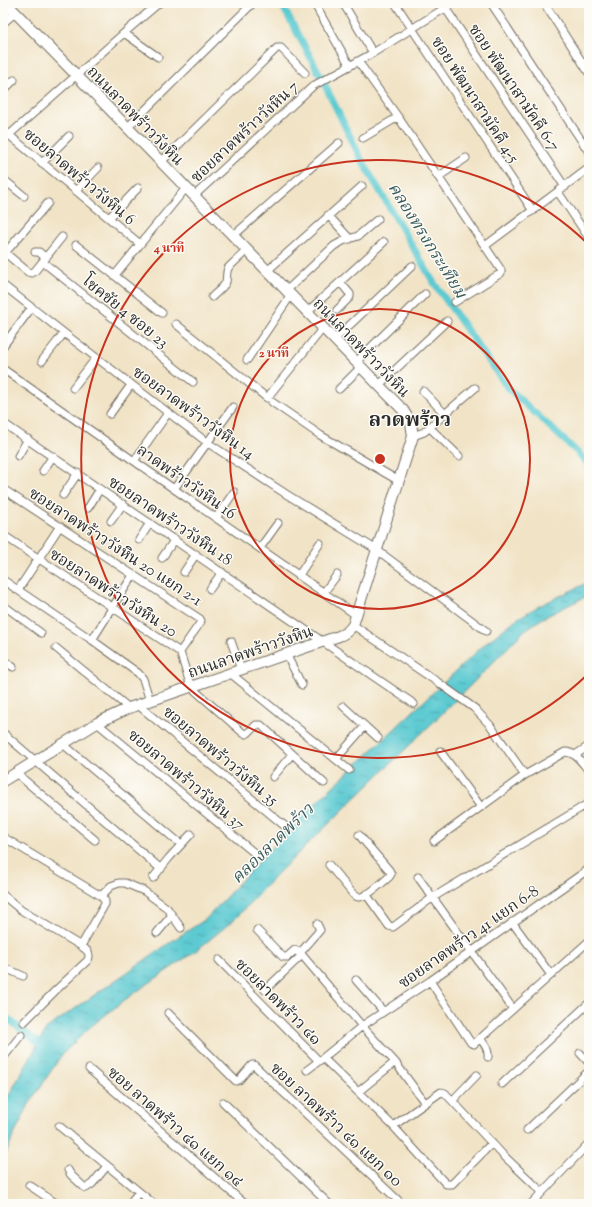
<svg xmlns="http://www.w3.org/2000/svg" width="592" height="1207" font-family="'Sorts Mill Goudy','Noto Serif Thai',serif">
<defs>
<pattern id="water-ripples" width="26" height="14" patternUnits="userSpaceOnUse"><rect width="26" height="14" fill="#5dcad2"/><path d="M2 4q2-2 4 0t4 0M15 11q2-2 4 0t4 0" fill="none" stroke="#4da4ab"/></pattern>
</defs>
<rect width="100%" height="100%" fill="#fdfcf7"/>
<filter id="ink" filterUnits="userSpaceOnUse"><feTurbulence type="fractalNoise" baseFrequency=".025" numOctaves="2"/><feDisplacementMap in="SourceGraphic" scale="8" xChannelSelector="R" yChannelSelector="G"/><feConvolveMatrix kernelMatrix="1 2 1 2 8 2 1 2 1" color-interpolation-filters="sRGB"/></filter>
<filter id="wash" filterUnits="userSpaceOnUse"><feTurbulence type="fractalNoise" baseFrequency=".012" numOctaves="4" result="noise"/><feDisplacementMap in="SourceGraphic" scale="16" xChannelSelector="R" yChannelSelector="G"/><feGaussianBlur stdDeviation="0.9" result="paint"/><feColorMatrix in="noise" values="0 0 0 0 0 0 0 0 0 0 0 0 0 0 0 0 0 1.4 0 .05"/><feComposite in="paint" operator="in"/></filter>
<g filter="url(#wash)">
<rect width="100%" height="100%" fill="#f1e3c6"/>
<path fill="url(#water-ripples)" stroke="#447a7e" d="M589,582V595L543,618L525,630L455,701L276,875L235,919L197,950L126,999L89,1028L61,1056L29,1104L12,1139L3,1162V1102L6,1100L47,1028L175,939L206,919L294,823L486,643L515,620L537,607Z"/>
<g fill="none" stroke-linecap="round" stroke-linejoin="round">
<path stroke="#5dcad2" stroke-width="7" d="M281,3L319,73L361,159L434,283L507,387L577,452L589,465
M3,1015L45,1048"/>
</g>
</g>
<g filter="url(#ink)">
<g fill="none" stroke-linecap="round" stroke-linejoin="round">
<defs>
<path id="street" d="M314,3L350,66
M343,3L373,53
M395,3L533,211
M442,3L565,187
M491,3L589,152
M544,3L589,73
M3,23L15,13
M124,33L158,57
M358,61L398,117L501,270V273L498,275L455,302
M3,91L14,80
M127,128L253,3
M3,130L140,244
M9,135L124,33L159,3
M363,138L398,117
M161,162L277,48H281L305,73
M42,163L69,136
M438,177L466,158
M3,179L24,196
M76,191L98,168
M558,192L589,238
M194,196L313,86L373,53L453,3
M328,215L350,239
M109,218L138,188
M233,236L339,143
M76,245L162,313
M485,246L589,168
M3,251L28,272L32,273L35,271L62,237
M35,252H39L46,258
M5,253L48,203
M43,262L193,382
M267,271L362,186
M115,275L186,188
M3,285L64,333L208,443L286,494L377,550L486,631
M286,291L334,246L343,241L358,236L378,219
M212,297C216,293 224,287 226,282C227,277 226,273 228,268L247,250
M337,310L350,297V294L340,282
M307,312L384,242
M176,324L267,398L323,328
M334,340L412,266
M3,346L32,307
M247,360L291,295
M42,361L64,333
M356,362L425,294
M3,369L174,489L356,615
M379,385L447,321
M73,388L96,358
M339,389L361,367
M423,391L445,414
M272,402L320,435L399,481
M110,414L131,385
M3,423L414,704
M430,428L459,456
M413,436L424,432L475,388
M18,456L28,439
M134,461L168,413
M43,471L53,456
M3,489L200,619L201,621L200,623L180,652
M174,489L233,407
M63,495L78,473
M88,508L100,489
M216,518L234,492
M111,521L123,504
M3,535L180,652L191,687L243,733L246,734L248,733L256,725H261L324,783
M139,540L150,523
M260,548L278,523
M162,558L175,539
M184,572L196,554
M299,575L320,543
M3,580L92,640L138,673L143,679L150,701
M210,589L222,572
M18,590L60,526
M324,592L337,575
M3,605L41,633
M353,625L439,683L474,708L490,725L525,775
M92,640L133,575
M231,641L241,670
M56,648L129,708
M286,654L302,685
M3,660L13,667
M230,673L349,770
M138,705L286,827
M343,706L378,738
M97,723L258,856
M3,733L161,869
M63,744L177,841
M440,751L481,807
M575,755L589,746
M336,759L365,726
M16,773L95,840
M273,777L292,754
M3,837L101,896L105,901V904L81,946
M434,841L525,775L565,752C576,752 582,763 589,771
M329,865L353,894C355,895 356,897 359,897C366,898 383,882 389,877L391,874L389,870L359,835
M418,877L513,1009
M153,878L169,858L191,834
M366,894L389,926L393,927L432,898L589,803
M3,895L21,910L81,946C87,950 91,953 88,960L55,991L24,1022
M101,896L111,886L119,883H125L144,891L167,908L181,928
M512,922L551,975
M257,930L283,957H287L295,950L298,952L302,955
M157,933L172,915
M300,953L320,930L317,924
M219,960L319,1061
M3,967L23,976
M356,980L383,1011
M430,981L471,1043L474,1044L589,941
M265,990L302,955L362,1026L430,981L589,869
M168,1013L236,1081L239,1080L252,1065H254L402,1204
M480,1038C484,1044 489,1049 488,1057
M580,1053L589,1063
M3,1058L21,1035
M323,1058L393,1126L446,1184H452L492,1143
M89,1069L245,1204
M307,1070L323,1058L362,1026L395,1062L425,1103
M502,1084L589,1003
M358,1092L395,1062
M453,1100L477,1075
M223,1102L329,1204
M59,1126L154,1204
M393,1126L441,1092L445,1093L502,1154L542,1192
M527,1130L589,1071
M68,1170L71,1175L84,1187L86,1188L92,1184L107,1166
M29,1185L57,1204
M129,1204L139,1192
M531,1204L589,1143"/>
<path id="secondary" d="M3,781L97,723L129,708L339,636C345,634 349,631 353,625L413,436L411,423L403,410L6,3"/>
</defs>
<use href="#street" stroke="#706b61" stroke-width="9"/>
<use href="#secondary" stroke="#706b61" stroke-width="12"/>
<use href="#street" stroke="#fff" stroke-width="7"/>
<use href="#secondary" stroke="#fff" stroke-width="10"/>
</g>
</g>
<g fill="none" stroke="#c8321e" stroke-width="2">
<circle cx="380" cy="459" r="150"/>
<path d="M588 674A299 299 0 1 1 588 244"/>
</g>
<g text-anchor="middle" stroke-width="3" stroke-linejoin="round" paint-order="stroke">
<g font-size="16" fill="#2b2b2b" stroke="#fdfcf7">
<text transform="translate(515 87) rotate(56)" y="6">ซอย พัฒนาสามัคคี 6-7</text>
<text transform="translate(476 99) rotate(57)" y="6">ซอย พัฒนาสามัคคี 4-5</text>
<text transform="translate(136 115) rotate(46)" y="6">ถนนลาดพร้าววังหิน</text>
<text transform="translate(244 131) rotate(-43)" y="6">ซอยลาดพร้าววังหิน 7</text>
<text transform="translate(80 176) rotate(40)" y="6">ซอยลาดพร้าววังหิน 6</text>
<text transform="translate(126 311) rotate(39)" y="6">โชคชัย 4 ซอย 23</text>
<text transform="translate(362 347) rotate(46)" y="6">ถนนลาดพร้าววังหิน</text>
<text transform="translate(194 412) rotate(36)" y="6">ซอยลาดพร้าววังหิน 14</text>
<text transform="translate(187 481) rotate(35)" y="6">ลาดพร้าววังหิน 16</text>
<text transform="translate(171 520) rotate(34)" y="6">ซอยลาดพร้าววังหิน 18</text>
<text transform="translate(116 546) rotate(33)" y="6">ซอยลาดพร้าววังหิน 20 แยก 2-1</text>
<text transform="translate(114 592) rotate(33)" y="6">ซอยลาดพร้าววังหิน 20</text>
<text transform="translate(250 651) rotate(-19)" y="6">ถนนลาดพร้าววังหิน</text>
<text transform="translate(221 755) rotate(40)" y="6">ซอยลาดพร้าววังหิน 35</text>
<text transform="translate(187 779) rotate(40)" y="6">ซอยลาดพร้าววังหิน 37</text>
<text transform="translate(468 936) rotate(-35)" y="6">ซอยลาดพร้าว 41 แยก 6-8</text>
<text transform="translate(279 1001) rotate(45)" y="6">ซอยลาดพร้าว ๔๑</text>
<text transform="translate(337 1124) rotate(43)" y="6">ซอย ลาดพร้าว ๔๑ แยก ๑๐</text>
<text transform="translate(176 1126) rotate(41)" y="6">ซอย ลาดพร้าว ๔๑ แยก ๑๔</text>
</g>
<g font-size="17" font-style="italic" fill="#3a5b5d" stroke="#fdfcf7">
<text transform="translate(428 240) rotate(58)" y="6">คลองทรงกระเทียม</text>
<text transform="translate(272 843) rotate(-44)" y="6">คลองลาดพร้าว</text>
</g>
<g font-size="20" font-weight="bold" fill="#2b2b2b" stroke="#fdfcf7">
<text x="410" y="426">ลาดพร้าว</text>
</g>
</g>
<circle cx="380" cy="459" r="6" fill="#c8321e" stroke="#fdfcf7" stroke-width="2"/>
<g font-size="12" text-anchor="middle" font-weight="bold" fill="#c8321e" stroke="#fdfcf7" stroke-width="3" stroke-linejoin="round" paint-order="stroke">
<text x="169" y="252">4 นาที</text>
<text x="274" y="357">2 นาที</text>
</g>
<rect width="592" height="1207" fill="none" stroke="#fdfcf7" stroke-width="16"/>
</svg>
